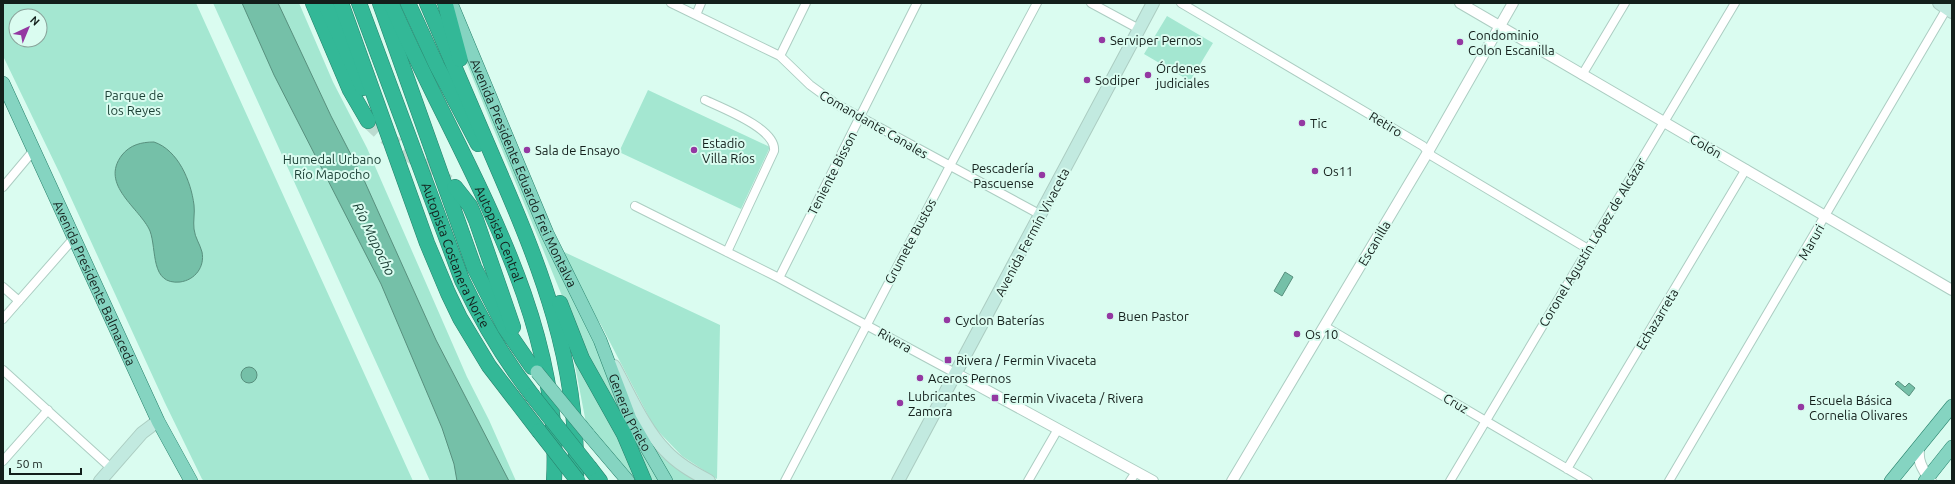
<svg xmlns="http://www.w3.org/2000/svg" width="1955" height="484" font-family="Ubuntu,sans-serif">
<rect width="100%" height="100%" fill="#dafcf0"/>
<path fill="#a4e7d1" fill-rule="evenodd" d="M3,3H196L413,481H204L202,479L165,403L60,174L3,56ZM16,16H40V40H16Z
M213,3H299L333,82L367,148L467,377L489,420L516,481H430Z
M1167,16L1213,43L1190,81L1144,54Z
M453,21L592,336L616,402L626,425L659,481H650L605,392L567,308L467,64L458,42Z
M648,90L770,147L741,209L619,152Z
M562,251L720,325L717,479L682,456L654,427L601,325L594,314Z
M573,355L618,434L640,481H635L586,423Z
M635,419L702,481H671Z"/>
<path fill="#75c0a8" stroke="#58907e" d="M242,3H278L331,116L364,180L436,340L509,481H457L454,464L442,428L381,284L274,75Z
M154,142C178,150 191,181 194,205C195,213 193,221 194,229C195,238 200,244 202,252C205,267 195,280 180,282C150,285 157,250 150,231C140,208 99,185 122,155C130,145 141,142 154,142Z
M1285,272L1293,277L1282,296L1274,291Z
M241 375a8 8 0 1 1 16 0a8 8 0 1 1-16 0Z
M1898,381L1905,387L1909,383L1915,388L1909,396L1895,384Z"/>
<g fill="none" stroke-linecap="round" stroke-linejoin="round">
<path stroke="#bcdbd0" stroke-width="15" stroke-dasharray="15 8" stroke-linecap="butt" d="M368,121L384,136L448,182"/>
<defs>
<path id="minor" d="M671,3L780,56L810,85L836,104L1041,215
M1091,3L1139,29
M1181,3L1423,146L1432,156L1588,249
M696,15L701,3
M780,56L806,3
M1582,75L1625,3
M705,100C722,108 777,129 774,151L727,252
M3,187L34,150
M635,206L779,278L955,373
M779,278L917,3
M3,287L19,301
M3,319L74,238
M1324,326L1588,481
M3,370L111,468
M3,461L48,410
M1567,469L1746,169
M785,481L952,162L1037,3
M1028,481L1058,429
M1130,481L1136,472
M1450,481L1735,3
M1669,481L1950,3"/>
<path id="tertiary" d="M1460,3L1952,290
M955,373L1153,481
M1920,445C1916,459 1922,469 1931,481
M1232,481L1428,152L1513,3"/>
<path id="secondary" d="M1939,3L1952,12
M614,366C629,393 644,429 666,451C678,464 693,472 709,481
M100,481L142,433L158,421
M898,481L1153,3"/>
<g id="primary">
<path id="s1" d="M451,3L547,233L600,340L630,419L666,481"/>
<path id="s2" d="M3,83L158,421L191,481"/>
<path d="M588,434L628,481"/>
<path d="M1891,481L1952,406"/>
<path d="M1925,481L1952,447"/>
</g>
<g id="motorway">
<path d="M313,3L350,90L368,121"/>
<path d="M325,3L363,88"/>
<path d="M341,3L427,243L448,293L460,318L489,366L539,431"/>
<path id="s3" d="M359,3L462,280C482,322 504,359 532,395"/>
<path d="M380,3L474,267L505,328L532,367"/>
<path id="s4" d="M391,3C456,155 564,309 554,481"/>
<path d="M408,3L437,66L478,144"/>
<path d="M427,3C450,56 472,109 495,162C541,268 579,362 576,481"/>
<path d="M445,3L460,59"/>
<path d="M455,187L470,206L476,220L513,327"/>
<path d="M560,303L582,359L624,434L644,481"/>
<path d="M590,468L600,481"/>
</g>
</defs>
<use href="#minor" stroke="#accdc2" stroke-width="10"/>
<use href="#tertiary" stroke="#accdc2" stroke-width="12"/>
<use href="#secondary" stroke="#accdc2" stroke-width="14"/>
<use href="#primary" stroke="#28826c" stroke-width="14"/>
<use href="#motorway" stroke="#28826c" stroke-width="16"/>
<use href="#minor" stroke="#fff" stroke-width="8"/>
<use href="#tertiary" stroke="#fff" stroke-width="10"/>
<use href="#secondary" stroke="#c2eae0" stroke-width="12"/>
<use href="#primary" stroke="#85d4c1" stroke-width="13"/>
<use href="#motorway" stroke="#33b897" stroke-width="15"/>
<defs>
<path id="primary-bridge" d="M537,372L588,434"/>
<path id="motorway-bridge" d="M532,395L590,468
M539,431L578,481"/>
</defs>
<use href="#primary-bridge" stroke="#28826c" stroke-width="14" stroke-linecap="butt"/>
<use href="#motorway-bridge" stroke="#28826c" stroke-width="16" stroke-linecap="butt"/>
<use href="#primary-bridge" stroke="#85d4c1" stroke-width="13"/>
<use href="#motorway-bridge" stroke="#33b897" stroke-width="15"/>
</g>
<g fill="#9438a2" stroke="#dafcf0" stroke-width="1.5">
<circle cx="1102" cy="40" r="4"/>
<circle cx="1460" cy="42" r="4"/>
<circle cx="1148" cy="75" r="4"/>
<circle cx="1087" cy="80" r="4"/>
<circle cx="1302" cy="123" r="4"/>
<circle cx="527" cy="150" r="4"/>
<circle cx="694" cy="150" r="4"/>
<circle cx="1315" cy="171" r="4"/>
<circle cx="1042" cy="175" r="4"/>
<circle cx="1110" cy="316" r="4"/>
<circle cx="947" cy="320" r="4"/>
<circle cx="1297" cy="334" r="4"/>
<rect x="944" y="356" width="8" height="8" rx="2"/>
<circle cx="920" cy="378" r="4"/>
<rect x="991" y="394" width="8" height="8" rx="2"/>
<circle cx="900" cy="403" r="4"/>
<circle cx="1801" cy="407" r="4"/>
</g>
<g text-anchor="middle" stroke-width="4" stroke-linejoin="round" paint-order="stroke">
<g font-size="13" fill="#131f1b" stroke="#dafcf0" text-anchor="start">
<text x="1468" y="40">Condominio<tspan x="1468" dy="15">Colon Escanilla</tspan></text>
<text x="1110" y="45">Serviper Pernos</text>
<text x="1156" y="73">Órdenes<tspan x="1156" dy="15">judiciales</tspan></text>
<text x="1095" y="85">Sodiper</text>
<text x="1310" y="128">Tic</text>
<text x="702" y="148">Estadio<tspan x="702" dy="15">Villa Ríos</tspan></text>
<text x="535" y="155">Sala de Ensayo</text>
<text x="1034" y="173" text-anchor="end">Pescadería<tspan x="1034" dy="15">Pascuense</tspan></text>
<text x="1323" y="176">Os11</text>
<text x="1118" y="321">Buen Pastor</text>
<text x="955" y="325">Cyclon Baterías</text>
<text x="1305" y="339">Os 10</text>
<text x="956" y="365">Rivera / Fermin Vivaceta</text>
<text x="928" y="383">Aceros Pernos</text>
<text x="908" y="401">Lubricantes<tspan x="908" dy="15">Zamora</tspan></text>
<text x="1003" y="403">Fermin Vivaceta / Rivera</text>
<text x="1809" y="405">Escuela Básica<tspan x="1809" dy="15">Cornelia Olivares</tspan></text>
</g>
<g font-size="13" fill="#1b3f34" stroke="#dafcf0">
<text x="134" y="100">Parque de<tspan x="134" dy="15">los Reyes</tspan></text>
<text x="332" y="164">Humedal Urbano<tspan x="332" dy="15">Río Mapocho</tspan></text>
</g>
<g font-size="13" fill="#131f1b" stroke="#dafcf0">
<text transform="translate(874 124) rotate(30)" y="5">Comandante Canales</text>
<text transform="translate(1386 124) rotate(31)" y="5">Retiro</text>
<text transform="translate(1706 146) rotate(30)" y="5">Colón</text>
<text dy="5" stroke="none"><textPath href="#s1" startOffset="185">Avenida Presidente Eduardo Frei Montalva</textPath></text>
<text transform="translate(832 173) rotate(-63)" y="5">Teniente Bisson</text>
<text transform="translate(1032 232) rotate(-62)" y="5">Avenida Fermín Vivaceta</text>
<text dy="5" stroke="none"><textPath href="#s4" startOffset="255">Autopista Central</textPath></text>
<text transform="translate(910 241) rotate(-62)" y="5">Grumete Bustos</text>
<text transform="translate(1592 242) rotate(-59)" y="5">Coronel Agustín López de Alcázar</text>
<text transform="translate(1811 242) rotate(-60)" y="5">Maruri</text>
<text transform="translate(1374 243) rotate(-59)" y="5">Escanilla</text>
<text dy="5" stroke="none"><textPath href="#s3" startOffset="270">Autopista Costanera Norte</textPath></text>
<text dy="5" stroke="none"><textPath href="#s2" startOffset="220">Avenida Presidente Balmaceda</textPath></text>
<text transform="translate(1657 319) rotate(-59)" y="5">Echazarreta</text>
<text transform="translate(895 340) rotate(29)" y="5">Rivera</text>
<text transform="translate(1456 403) rotate(30)" y="5">Cruz</text>
<text dy="5" stroke="none"><textPath href="#s1" startOffset="447">General Prieto</textPath></text>
</g>
<g font-size="14" font-style="italic" fill="#193c32" stroke="#dafcf0">
<text transform="translate(374 239) rotate(64)" y="5">Río Mapocho</text>
</g>
</g>
<rect width="1955" height="484" fill="none" stroke="#131f1b" stroke-width="8"/>
<g transform="translate(28 28) rotate(44)"><circle r="19" fill="#dafcf0" stroke="#8aa49b"/>
<path d="M0-3L7 15L0 10L-7 15Z" fill="#9438a2"/>
<text y="-6" font-size="11" font-weight="bold" text-anchor="middle" fill="#131f1b">N</text>
</g>
<path d="M10 468v6h71v-6" fill="none" stroke="#131f1b" stroke-width="2"/>
<text x="16" y="468" font-size="12" fill="#131f1b" stroke="#dafcf0" stroke-width="3" paint-order="stroke">50 m</text>
</svg>
